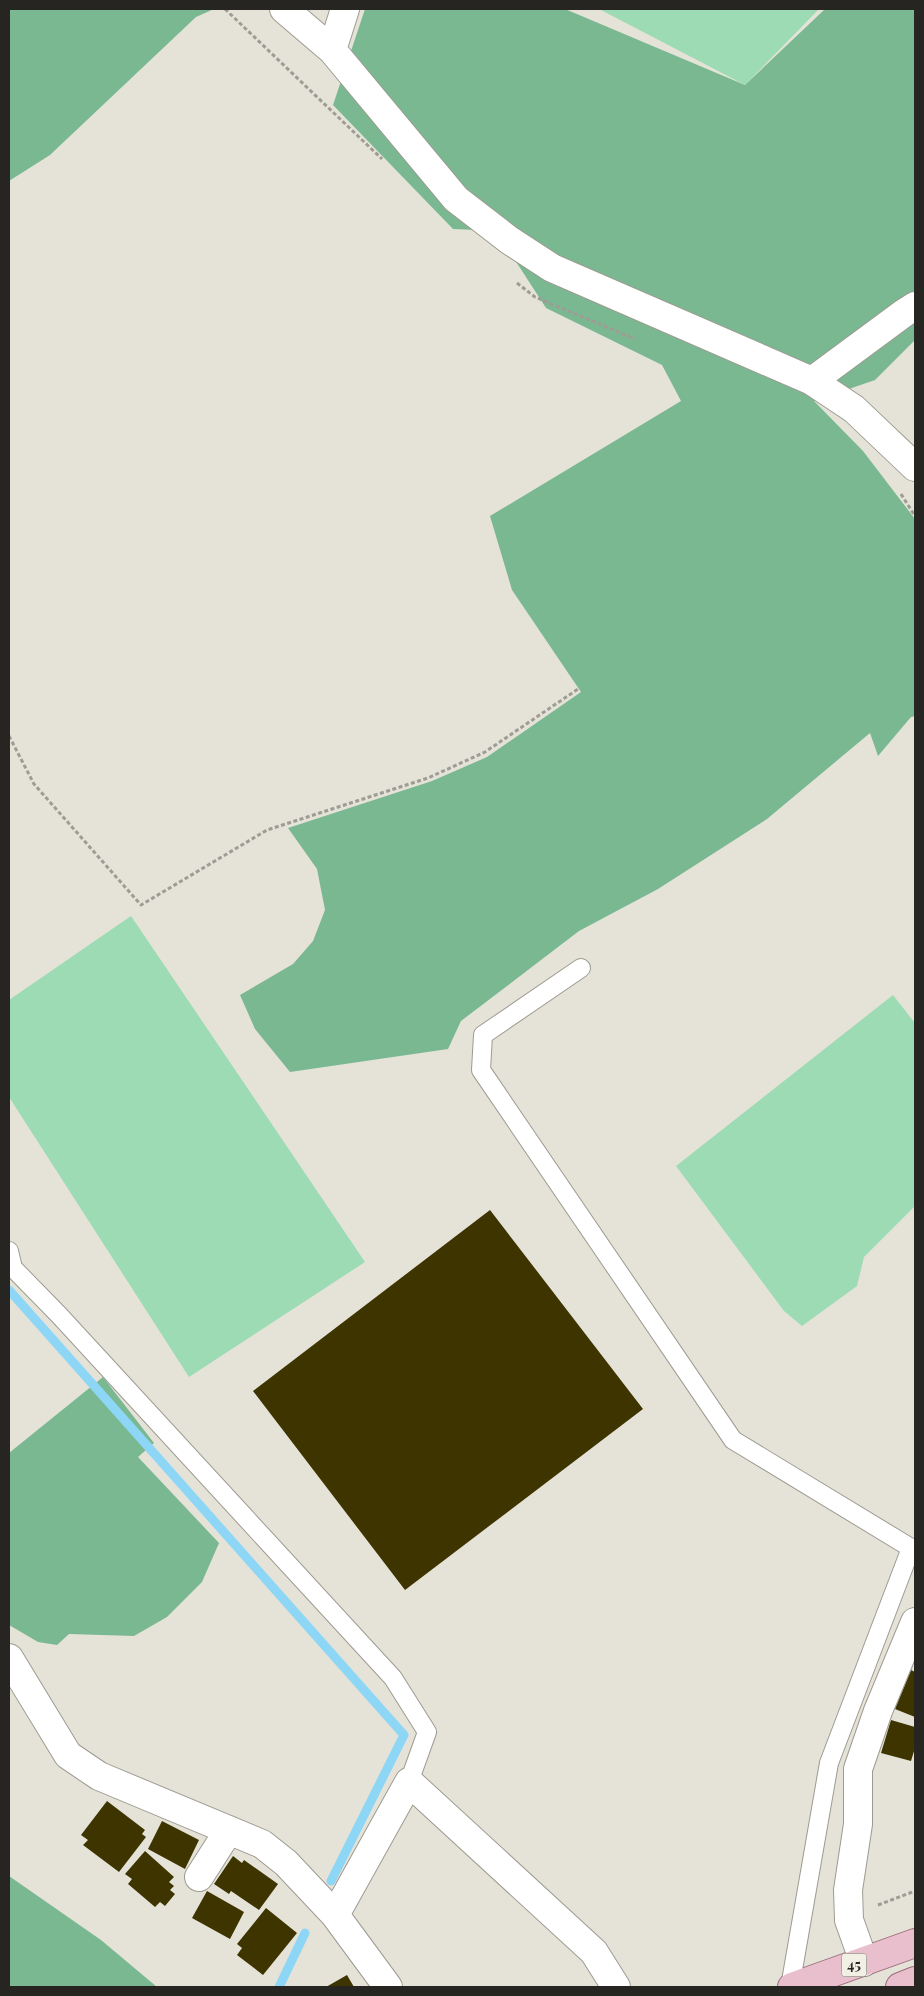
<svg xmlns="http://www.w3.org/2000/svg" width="924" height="1996" font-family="'Playfair Display',serif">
<rect width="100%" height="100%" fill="#e5e3d8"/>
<path fill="#9cdbb3" d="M599,9H819L745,85Z
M131,916L365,1262L189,1377L9,1097V1000Z
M893,995L915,1023V1206L864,1257L857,1286L802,1326L784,1311L676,1166Z"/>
<path fill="#7ab892" d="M9,9H214L196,17L50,155L9,181Z
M365,9H565L745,85L825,9H915V340L875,380L814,401L863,451L915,519V716L911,717L878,756L870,733L767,819L658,889L579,931L461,1021L448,1049L290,1072L255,1029L240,995L293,964L313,941L325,910L317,869L288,828L432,781L487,757L581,692L512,590L490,516L681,401L662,365L546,308L513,257L476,230L453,229L333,105Z
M103,1377L154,1443L138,1457L219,1543L202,1582L167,1617L134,1636L69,1634L57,1645L38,1642L9,1625V1453Z
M9,1876L101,1940L157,1987H9Z"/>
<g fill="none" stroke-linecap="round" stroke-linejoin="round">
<path stroke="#8dd6f6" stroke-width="9" d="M9,1290L404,1735L331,1881
M279,1987L305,1933"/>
</g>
<path fill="#3e3400" d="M490,1210L643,1409L405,1590L253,1391Z
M911,1670L915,1672V1717L895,1709Z
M891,1720L915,1727V1748L911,1761L881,1753Z
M107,1801L145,1830L142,1834L146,1837L119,1872L83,1845L88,1840L81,1835Z
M162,1821L199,1840L185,1869L148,1849Z
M145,1851L174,1877L169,1882L174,1886L170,1890L175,1894L165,1906L160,1902L155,1907L128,1884L132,1879L125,1874Z
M233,1856L242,1863L244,1860L278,1884L259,1910L231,1891L229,1894L214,1884Z
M207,1891L244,1912L230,1939L192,1918Z
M266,1908L297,1933L263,1975L237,1955L242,1948L237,1944Z
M347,1975L354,1987H326Z"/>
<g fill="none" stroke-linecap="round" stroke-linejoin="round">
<defs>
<path id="service" d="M581,968L483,1035L481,1070L733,1440L911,1548L829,1763L790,1987
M9,1251L13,1268L59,1315L393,1678L427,1732L409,1782"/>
<path id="minor" d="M284,9L332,50L456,199L509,240L552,268L812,381L854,409L915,467
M332,50L345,9
M812,381L904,313L915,306
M9,1658L68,1755L99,1776L262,1844L286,1863L335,1915
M199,1877L229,1830
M864,1962L849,1920L848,1890L858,1824V1769L878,1711L915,1622
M388,1987L335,1915L409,1782L594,1952L616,1987"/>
<path id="primary" d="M792,1987L915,1943
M900,1987L915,1981"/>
</defs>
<use href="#service" stroke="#9d9b91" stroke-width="20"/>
<use href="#minor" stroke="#9d9b91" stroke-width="30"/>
<use href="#primary" stroke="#9c6d7b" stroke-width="30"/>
<path stroke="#9e9c94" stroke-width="3" stroke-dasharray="4 2.5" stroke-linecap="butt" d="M225,9L382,159
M517,283L535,297L635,339
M901,494L915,516
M9,736L34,784L141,905L267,830L428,778L485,752L578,689
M878,1905L915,1891"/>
<use href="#service" stroke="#fff" stroke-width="18"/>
<use href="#minor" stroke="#fff" stroke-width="28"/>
<use href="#primary" stroke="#eabfcd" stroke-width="28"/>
</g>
<g text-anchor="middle" stroke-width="5" stroke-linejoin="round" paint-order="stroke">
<rect fill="#f2f0e5" stroke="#63625c" stroke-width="1" x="841.5" y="1953.5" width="25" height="23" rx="4"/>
<g font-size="14" font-weight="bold" fill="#262521">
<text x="854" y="1970">45</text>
</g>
</g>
<rect width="924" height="1996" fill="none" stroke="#262521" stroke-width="20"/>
</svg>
